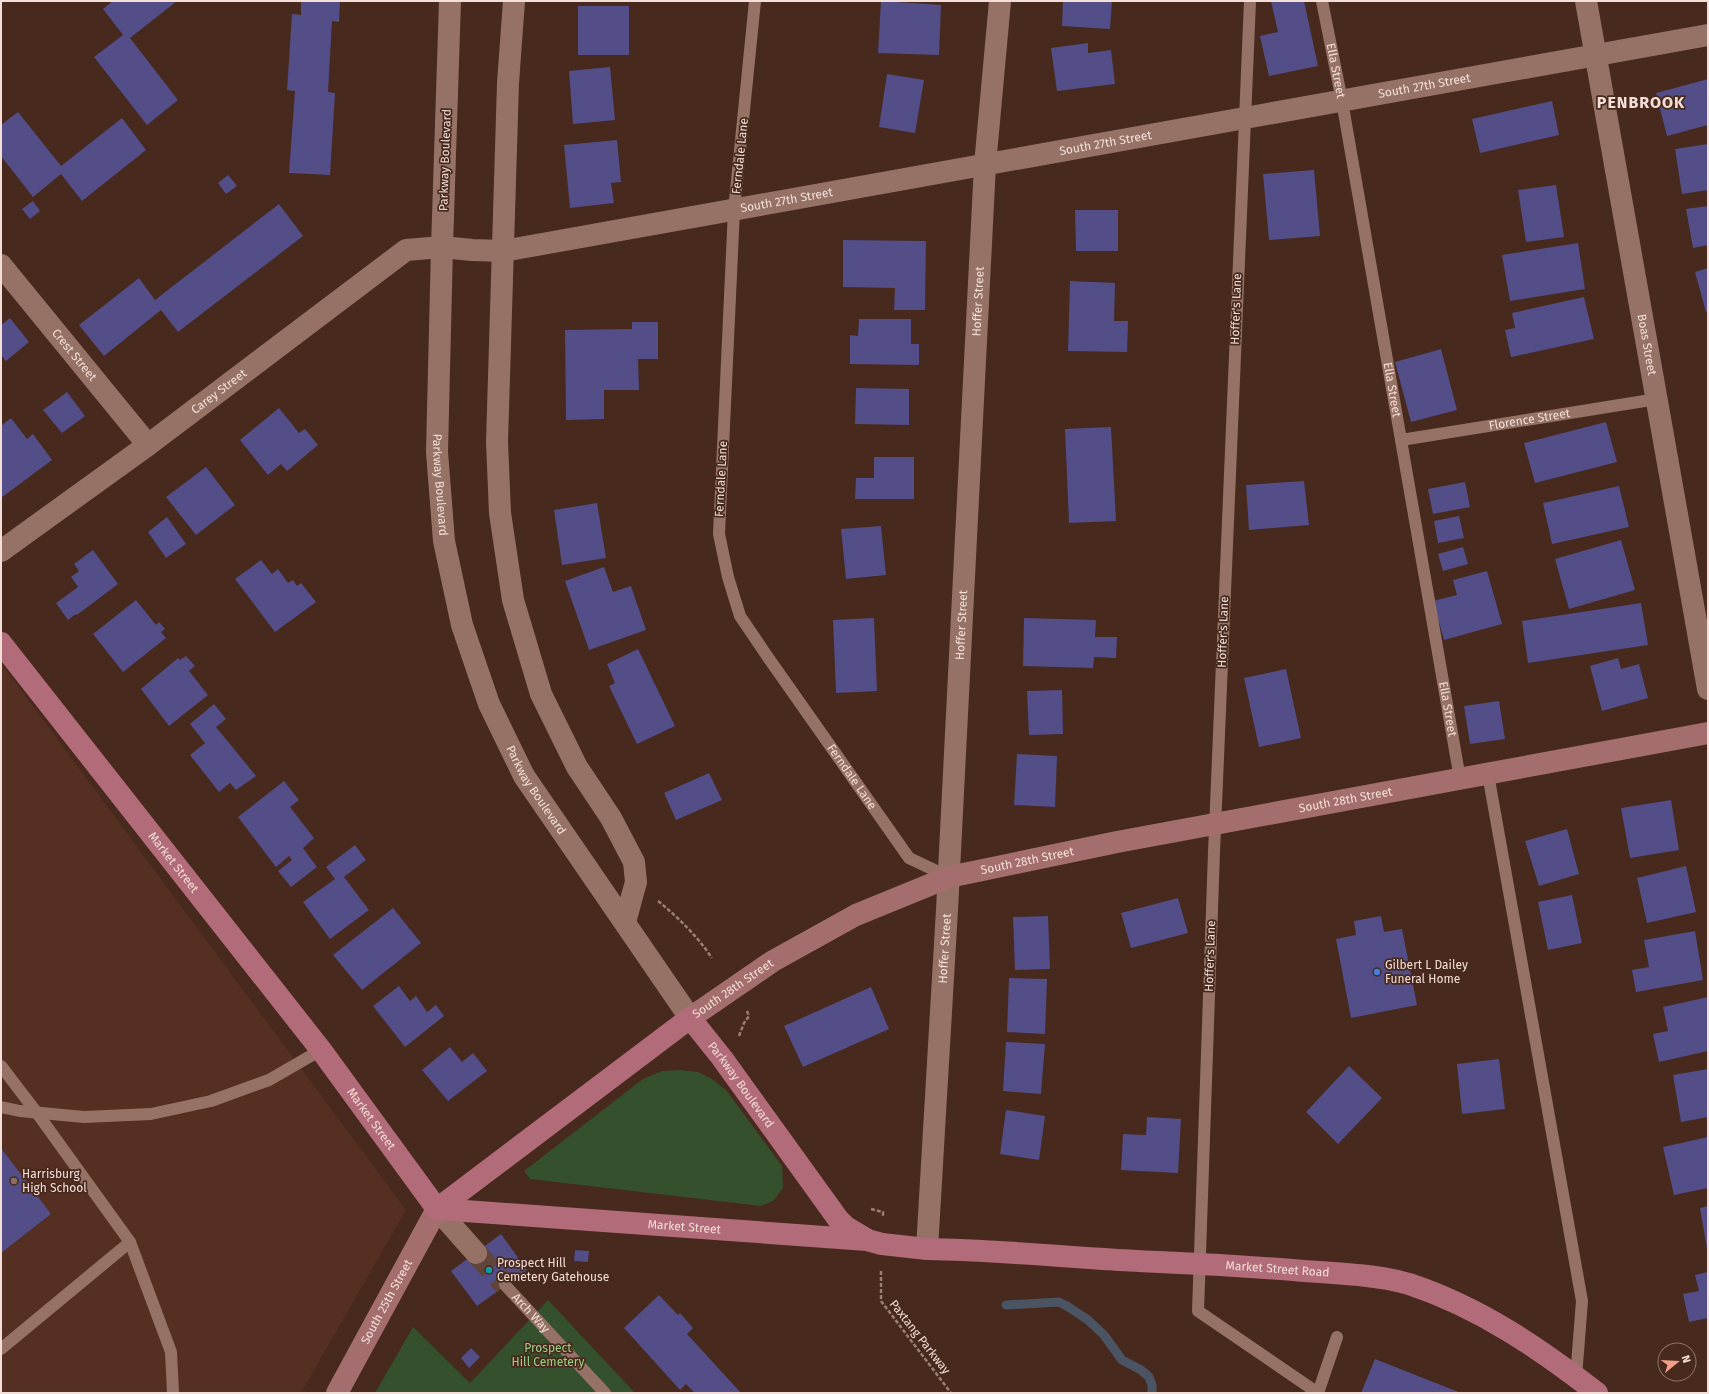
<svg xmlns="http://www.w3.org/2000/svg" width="1709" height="1394" font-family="'Fira Sans',sans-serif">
<rect width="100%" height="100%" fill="#47291e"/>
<path fill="#542f22" d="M1,663L406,1210L301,1393H1Z"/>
<path fill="#34502c" d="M680,1070L698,1072L712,1079L726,1090L782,1166L783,1188L773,1201L761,1206L530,1179L524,1171L643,1079L662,1071Z
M548,1300L635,1393H375L413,1327L470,1383Z"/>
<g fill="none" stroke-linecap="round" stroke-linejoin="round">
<path stroke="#4a5463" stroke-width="9" d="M1006,1305L1059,1302L1067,1306L1088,1320L1104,1335L1122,1360L1141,1370L1149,1377L1152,1385V1393"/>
</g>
<path fill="#534d88" d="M113,1H177L130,38L178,100L147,125L94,57L123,35L103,9Z
M301,1H340L339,22L332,21L328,92L335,93L330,175L289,173L295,91L287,90L292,14L301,15Z
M881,1L941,5L939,55L878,53Z
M1063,1H1112L1110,29L1062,26Z
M1271,1H1304L1318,66L1269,76L1260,36L1278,32Z
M578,6H629V55H578Z
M1088,43V53L1111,50L1115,84L1057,91L1051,48Z
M610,67L615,120L573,124L569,71Z
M887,74L924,80L915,133L879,127Z
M1708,79V125L1667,136L1656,93Z
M1552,101L1559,135L1480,153L1472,119Z
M18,112L61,166L122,118L146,150L82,201L61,174L33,197L1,156V125Z
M617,140L621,182L611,183L614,203L570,208L564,145Z
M1708,144V190L1682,194L1675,149Z
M1314,170L1320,236L1269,240L1263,174Z
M228,175L237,186L226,194L218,183Z
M1556,185L1564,237L1526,242L1518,190Z
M33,201L40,211L30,219L22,209Z
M279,204L303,236L178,332L161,310L104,356L79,325L139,278L155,300Z
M1708,206V245L1693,248L1686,209Z
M1075,210H1118V251H1076Z
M843,240L926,241L925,310H894L895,288L843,287Z
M1578,243L1585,289L1510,301L1502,255Z
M1708,268V311L1706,312L1695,272Z
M1070,281L1115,283L1114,321H1128L1127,352L1068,351Z
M1584,297L1594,339L1511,357L1505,330L1515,328L1512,313Z
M10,318L29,342L6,361L1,355V325Z
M859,319H911V344H919V365L850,364V335L858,336Z
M632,322H658V359H638L639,390H604V419L566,420L565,330L632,329Z
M1441,349L1457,410L1411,422L1395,362Z
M856,388L909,389V425L855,424Z
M67,392L85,416L62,433L43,410Z
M279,408L299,433L305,429L318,445L287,471L281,464L268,475L240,440Z
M11,418L27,439L33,434L52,460L1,498V426Z
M1606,422L1617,462L1535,483L1524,443Z
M1111,427L1116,521L1069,523L1065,429Z
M874,457H914V499H855L856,478H874Z
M206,467L235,505L196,535L166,497Z
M1304,481L1309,525L1249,530L1246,485Z
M1465,482L1470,507L1433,514L1428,489Z
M1619,486L1629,527L1552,544L1543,503Z
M597,503L606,558L562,565L554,510Z
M1459,516L1464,538L1438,543L1434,521Z
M167,517L186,544L166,558L148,532Z
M881,526L886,575L846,579L841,529Z
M1621,540L1635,590L1569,609L1555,559Z
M1463,547L1468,564L1443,571L1438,554Z
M93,550L118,584L77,615L76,614L68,620L56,603L78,587L71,577L79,571L74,564Z
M261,560L272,574L278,569L288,583L293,580L297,586L301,583L316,602L275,632L235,579Z
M604,567L613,592L631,586L646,630L589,650L565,581Z
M1487,571L1502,624L1444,640L1433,601L1457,595L1453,580Z
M136,600L156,625L159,622L165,629L161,632L166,638L123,672L93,634Z
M1641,603L1648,645L1528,663L1522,621Z
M874,618L877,691L836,693L833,620Z
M1024,618L1096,620L1095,637H1117L1116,658L1094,657L1093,668L1023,666Z
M638,649L675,726L637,744L609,686L615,683L607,664Z
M186,656L195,666L189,671L208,695L169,726L141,689L178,658L180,660Z
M1618,658L1621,669L1639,664L1648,698L1602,711L1590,666Z
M1286,669L1301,738L1259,747L1244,678Z
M1062,690L1063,734L1029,735L1027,691Z
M1499,701L1505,739L1470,744L1464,706Z
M214,704L226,719L216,727L256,776L236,790L230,783L219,792L190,755L205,743L190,724Z
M1017,754L1057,756L1055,807L1014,805Z
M709,773L722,800L676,820L664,793Z
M284,781L299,800L290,807L314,838L303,848L317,867L291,887L278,871L292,860L289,856L276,867L238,817Z
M1671,800L1679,850L1630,858L1621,808Z
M1567,829L1579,874L1539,886L1525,841Z
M355,845L366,860L344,877L369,910L330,939L303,902L335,879L326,867Z
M1686,866L1696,912L1647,923L1637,878Z
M1572,895L1582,943L1548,950L1538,902Z
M1178,898L1188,933L1131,948L1121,913Z
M393,908L421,943L362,990L333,955Z
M1048,916L1050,969L1015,970L1013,917Z
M1381,916L1384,932L1402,929L1417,1005L1351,1018L1336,939L1356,935L1354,921Z
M1695,931L1703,980L1636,992L1632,970L1649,967L1644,940Z
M1009,978L1047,979L1045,1034L1007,1032Z
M399,986L410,1001L416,996L427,1012L436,1005L444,1016L405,1047L373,1006Z
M871,987L889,1029L803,1067L784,1026Z
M1708,997V1051L1659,1062L1653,1034L1668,1031L1663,1007Z
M1006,1042L1045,1044L1041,1094L1003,1091Z
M450,1047L462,1062L473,1053L487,1071L448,1101L422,1070Z
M1499,1059L1505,1109L1462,1114L1457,1064Z
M1349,1066L1382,1098L1338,1144L1306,1112Z
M1708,1069V1117L1681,1122L1673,1075Z
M1006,1110L1045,1116L1039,1160L1000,1154Z
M1147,1117L1181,1119L1178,1173L1121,1170L1123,1134L1146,1135Z
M1708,1137V1188L1674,1195L1663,1147Z
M1,1148L51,1214L1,1253Z
M1708,1206V1249H1707L1700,1208Z
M501,1234L527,1270L477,1306L451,1271Z
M575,1250L589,1251L588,1262L574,1261Z
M1708,1272V1318L1689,1322L1683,1294L1699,1291L1695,1275Z
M659,1295L678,1315L680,1313L693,1328L687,1334L741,1393H695L686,1384L680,1390L624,1328Z
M471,1348L480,1357L469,1368L461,1358Z
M1375,1359L1461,1393H1361Z"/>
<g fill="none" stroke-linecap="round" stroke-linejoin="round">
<path stroke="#61443a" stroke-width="22" stroke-dasharray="22 11" stroke-linecap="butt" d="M476,1253L505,1285"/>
<path stroke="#998076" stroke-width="2.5" stroke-dasharray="4 2" stroke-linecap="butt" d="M658,901C679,918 697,936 712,958
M739,1036L744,1023L749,1016L747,1011
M871,1209L883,1212V1217
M881,1271V1301L951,1393"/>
<g stroke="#967266" stroke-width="12">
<path id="s1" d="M755,1L734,210L719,534L728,577L740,616L765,653L909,858L949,877"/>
<path d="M1250,1L1214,852L1198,1311L1318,1393"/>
<path id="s2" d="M1322,1L1342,101L1460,779"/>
<path id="s3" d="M1401,440L1657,399"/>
<path d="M1488,774L1582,1301L1576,1377"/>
<path d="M1,1066L37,1113L130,1242L171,1352L173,1393"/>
<path d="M1,1107L20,1111L84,1117L151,1114L211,1101L269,1080L321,1050"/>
<path id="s4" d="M505,1285L605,1393"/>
<path d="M1,1349L130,1242"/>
<path d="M1318,1393L1337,1337"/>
</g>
<g stroke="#967266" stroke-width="22">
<path id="s5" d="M450,1L442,247L437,452L444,541L462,625L489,704L524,776L690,1018"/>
<path d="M514,1L508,83L497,442L500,513L513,600L541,694L577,767L611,818L634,862L636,882L625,922"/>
<path id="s6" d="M1586,1L1708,689"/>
<path id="s7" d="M1,265L148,445"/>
<path id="s8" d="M1,551L148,445L406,250L442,247L472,250L503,251L1708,35"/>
<path d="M437,1209L476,1253"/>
<path id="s9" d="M927,1249L947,910L985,165L1000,1"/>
</g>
<g stroke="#a46e6f" stroke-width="22">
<path id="s10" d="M690,1018L773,961L856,915L949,877L1117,842L1708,733"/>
<path id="s11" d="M337,1393L437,1209"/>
</g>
<g stroke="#b26b78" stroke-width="22">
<path id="s12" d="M1,643L321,1050L437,1209"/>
<path id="s13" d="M437,1209L867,1240L882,1244L927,1249C1004,1250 1082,1259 1159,1262C1207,1264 1256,1267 1304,1271C1336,1273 1378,1275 1409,1284C1479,1307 1539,1348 1597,1393"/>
<path id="s14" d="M437,1209L690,1018L722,1058L838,1219L846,1227L866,1239"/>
</g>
</g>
<circle fill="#3f7fe0" stroke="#47291e" stroke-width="1.5" cx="1377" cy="972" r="4"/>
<circle fill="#8d6e63" stroke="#47291e" stroke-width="1.5" cx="14" cy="1181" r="4"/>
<circle fill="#0f9aa8" stroke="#47291e" stroke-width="1.5" cx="489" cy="1270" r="4"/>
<g text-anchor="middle" stroke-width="3.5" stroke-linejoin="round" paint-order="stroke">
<g font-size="12" fill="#f3dfd8" stroke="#47291e">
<text dy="4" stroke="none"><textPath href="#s2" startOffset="71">Ella Street</textPath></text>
<text dy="4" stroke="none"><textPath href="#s8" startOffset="1538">South 27th Street</textPath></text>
<text dy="4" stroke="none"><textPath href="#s8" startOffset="1214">South 27th Street</textPath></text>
<text transform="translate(740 156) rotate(-84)" y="4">Ferndale Lane</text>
<text transform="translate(445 160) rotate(-88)" y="4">Parkway Boulevard</text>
<text dy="4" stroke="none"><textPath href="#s8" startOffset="890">South 27th Street</textPath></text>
<text dy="4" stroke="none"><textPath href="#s9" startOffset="949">Hoffer Street</textPath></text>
<text transform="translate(1236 309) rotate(-88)" y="4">Hoffer's Lane</text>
<text dy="4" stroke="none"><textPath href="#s6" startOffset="349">Boas Street</textPath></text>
<text dy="4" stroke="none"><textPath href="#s7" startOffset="116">Crest Street</textPath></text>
<text dy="4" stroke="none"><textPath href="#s2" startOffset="395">Ella Street</textPath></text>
<text dy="4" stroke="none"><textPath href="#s8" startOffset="270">Carey Street</textPath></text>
<text dy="4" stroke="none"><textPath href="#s3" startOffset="130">Florence Street</textPath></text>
<text transform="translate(721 479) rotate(-87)" y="4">Ferndale Lane</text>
<text dy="4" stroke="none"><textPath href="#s5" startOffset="484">Parkway Boulevard</textPath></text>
<text dy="4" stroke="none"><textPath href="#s9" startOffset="625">Hoffer Street</textPath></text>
<text transform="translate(1223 632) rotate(-88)" y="4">Hoffer's Lane</text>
<text dy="4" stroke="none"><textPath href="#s2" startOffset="719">Ella Street</textPath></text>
<text dy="4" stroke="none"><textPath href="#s1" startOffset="815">Ferndale Lane</textPath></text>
<text dy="4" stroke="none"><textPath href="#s5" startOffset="808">Parkway Boulevard</textPath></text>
<text dy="4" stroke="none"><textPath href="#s10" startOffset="700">South 28th Street</textPath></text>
<text dy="4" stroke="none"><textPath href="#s10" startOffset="376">South 28th Street</textPath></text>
<text dy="4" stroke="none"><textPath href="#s12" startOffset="279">Market Street</textPath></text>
<text dy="4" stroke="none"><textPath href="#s9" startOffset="301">Hoffer Street</textPath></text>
<text transform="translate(1210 956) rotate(-88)" y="4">Hoffer's Lane</text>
<text dy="4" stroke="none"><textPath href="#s10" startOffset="52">South 28th Street</textPath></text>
<text dy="4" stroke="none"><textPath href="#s14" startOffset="401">Parkway Boulevard</textPath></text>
<text dy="4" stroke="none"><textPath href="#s12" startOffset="603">Market Street</textPath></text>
<text dy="4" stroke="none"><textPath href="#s13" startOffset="248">Market Street</textPath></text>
<text dy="4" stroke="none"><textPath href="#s13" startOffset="843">Market Street Road</textPath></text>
<text dy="4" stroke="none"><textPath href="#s11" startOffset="104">South 25th Street</textPath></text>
<text dy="4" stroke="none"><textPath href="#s4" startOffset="38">Arch Way</textPath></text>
<text transform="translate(920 1337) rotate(52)" y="4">Paxtang Parkway</text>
</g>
<g font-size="12" fill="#f3dfd8" stroke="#47291e" text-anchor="start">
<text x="1385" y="969">Gilbert L Dailey<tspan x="1385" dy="14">Funeral Home</tspan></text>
<text x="22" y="1178">Harrisburg<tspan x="22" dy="14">High School</tspan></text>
<text x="497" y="1267">Prospect Hill<tspan x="497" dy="14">Cemetery Gatehouse</tspan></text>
</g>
<g font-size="12" fill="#97d384" stroke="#47291e">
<text x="548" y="1352">Prospect<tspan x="548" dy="14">Hill Cemetery</tspan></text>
</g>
<g font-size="16" font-weight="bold" letter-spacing="1" fill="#f3dfd8" stroke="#47291e">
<text x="1641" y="108">PENBROOK</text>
</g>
</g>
<rect width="1709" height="1394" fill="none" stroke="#f3dfd8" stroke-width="4"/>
<g transform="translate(1677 1362) rotate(72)"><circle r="19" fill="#47291e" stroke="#8c7268"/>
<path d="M0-3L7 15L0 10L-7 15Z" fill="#f49e87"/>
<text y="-6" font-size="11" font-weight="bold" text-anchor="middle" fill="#f3dfd8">N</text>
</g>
</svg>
